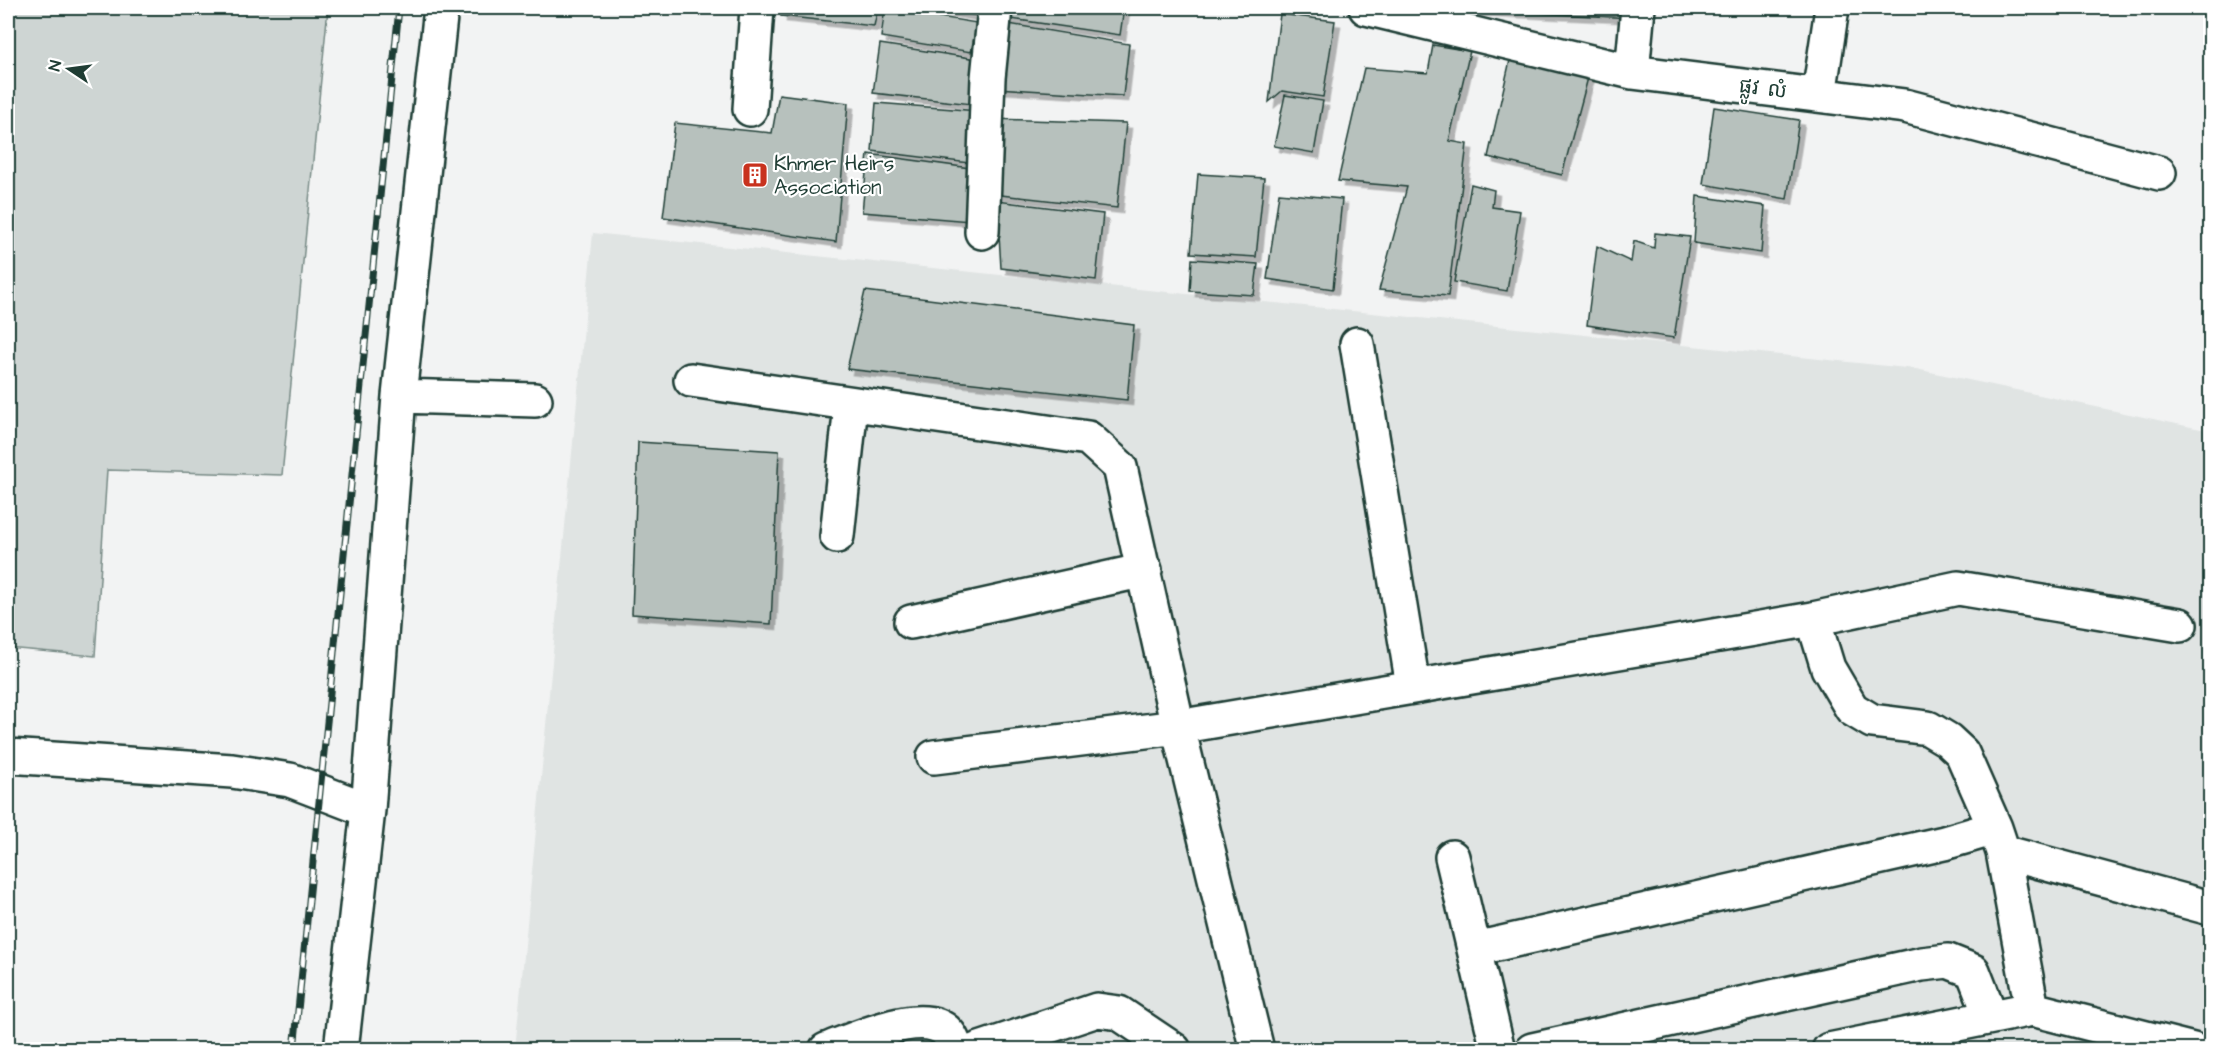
<svg xmlns="http://www.w3.org/2000/svg" width="2218" height="1057" font-family="'Architects Daughter','Noto Sans Khmer',sans-serif">
<defs>
<filter id="shadow"><feDropShadow dx="5.5" dy="5.5" stdDeviation="0" flood-color="#0004"/></filter>
</defs>
<rect width="100%" height="100%" fill="#f2f3f3"/>
<filter id="ink" filterUnits="userSpaceOnUse"><feTurbulence type="fractalNoise" baseFrequency=".0167" numOctaves="2"/><feDisplacementMap in="SourceGraphic" scale="12" xChannelSelector="R" yChannelSelector="G"/><feConvolveMatrix kernelMatrix="1 2 1 2 8 2 1 2 1" color-interpolation-filters="sRGB"/></filter>
<g filter="url(#ink)">
<path fill="#e0e4e3" d="M593,233L1916,369L2210,431V1049L515,1050Z"/>
<path fill="#ced5d3" stroke="#768984" stroke-width="1.5" d="M8,8H328L282,475L107,470L95,656L8,648Z"/>
<path fill="#b7c1bd" stroke="#1f3d34" stroke-width="1.5" filter="url(#shadow)" d="M782,8H878L874,26L781,16Z
M885,8L977,23L971,52L881,37Z
M928,8H981L979,16Z
M1007,8H1124L1120,35L1005,18Z
M1422,8H1468L1466,21Z
M1475,8H1633L1632,18L1475,10Z
M1280,14L1335,21L1323,97L1282,91L1269,102Z
M1003,23L1129,44L1123,96L996,88Z
M880,44L977,59L972,104L873,93Z
M1433,45L1470,51L1449,141L1467,144L1448,296L1379,290L1407,187L1338,181L1364,68L1428,73Z
M1510,60L1589,74L1562,175L1488,157Z
M779,94L848,103L836,242L663,217L675,123L772,133Z
M1285,95L1323,101L1314,153L1274,146Z
M876,103L979,111L977,164L872,151Z
M1714,107L1799,120L1787,199L1703,184Z
M993,119L1126,123L1117,208L992,194Z
M868,154L977,169L970,221L862,212Z
M1198,174L1264,178L1256,257L1191,253Z
M1471,184L1494,190L1492,207L1520,211L1507,291L1454,282Z
M1279,193L1342,199L1333,289L1267,279Z
M1697,196L1765,206L1761,253L1694,243Z
M997,201L1103,214L1096,280L1001,268Z
M1655,233L1690,237L1674,338L1587,325L1597,246L1631,262L1634,241L1654,248Z
M1192,259L1258,264L1254,295L1190,291Z
M865,291L1134,325L1127,400L847,369Z
M638,442L779,451L771,624L632,614Z"/>
<g fill="none" stroke-linecap="round" stroke-linejoin="round">
<defs>
<path id="minor" d="M1366,8L1632,72L1905,106L2159,173
M1632,72L1638,8
M1819,95L1832,8
M750,109L757,8
M982,232L988,78L995,8
M1357,344L1413,686
M691,380L1088,438L1120,467L1178,727L1257,1050
M399,396L535,400
M837,536L851,405
M1813,619L1828,668L1852,709L1872,721L1928,728L1948,740L1962,753L1995,828
M911,622L1145,570
M8,756L232,771L290,780L368,810
M934,757L1178,727L1813,619L1958,588L2180,625
M2003,852L2210,908
M1452,857L1498,1050
M1475,949L1944,843L1995,828L2003,852L2032,1009
M341,1050L368,810L399,396L441,8
M826,1050C853,1040 925,1006 948,1033C952,1037 954,1044 957,1050
M977,1050L1097,1010L1119,1013L1174,1050
M1532,1050L1922,964L1948,961L1973,971L1991,1017
M1829,1050L2032,1009L2193,1050"/>
</defs>
<use href="#minor" stroke="#1f3d34" stroke-width="38"/>
<use href="#minor" stroke="#fff" stroke-width="33"/>
<defs>
<path id="rail" d="M294,1050L399,8"/>
</defs>
<use href="#rail" stroke="#1f3d34" stroke-width="7"/>
<use href="#rail" stroke="#fff" stroke-width="4.5" stroke-dasharray="14" stroke-linecap="butt"/>
</g>
</g>
<defs>
<symbol id="building-square" viewBox="-11 -11 22 22"><rect x="-9" y="-9" width="18" height="18" rx="4" fill="#c8321e" stroke="#fff"/><path d="M-4-6H4V6H1V3H-1V6H-4ZM-2.5-4.3h1.7v1.8h-1.7ZM.8-4.3h1.7v1.8H.8ZM-2.5-1h1.7V.8h-1.7ZM.8-1h1.7V.8H.8Z" fill="#fff"/></symbol>
</defs>
<g fill-rule="evenodd">
<use href="#building-square" x="740" y="160" width="30" height="30"/>
</g>
<g text-anchor="middle" stroke-width="4.5" stroke-linejoin="round" paint-order="stroke">
<g font-size="21" fill="#1f3d34" stroke="#fff">
<text transform="translate(1763 88) rotate(7)" y="7">ផ្លូវ លំ</text>
</g>
<g font-size="21" fill="#1f3d34" stroke="#fff" text-anchor="start">
<text x="774" y="170">Khmer Heirs<tspan x="774" dy="24">Association</tspan></text>
</g>
</g>
<rect width="2218" height="1057" fill="none" stroke="#fff" stroke-width="30"/>
<rect x="15" y="15" width="2188" height="1027" fill="none" stroke="#1f3d34" stroke-width="2" filter="url(#ink)"/>
<g transform="translate(69 69) rotate(283)" stroke="#ffffff" stroke-width="4.5" paint-order="stroke">
<path d="M0-4.5L10 22L0 15L-10 22Z" fill="#1f3d34"/>
<text y="-9" font-size="16" font-weight="bold" text-anchor="middle" fill="#1f3d34">N</text>
</g>
</svg>
